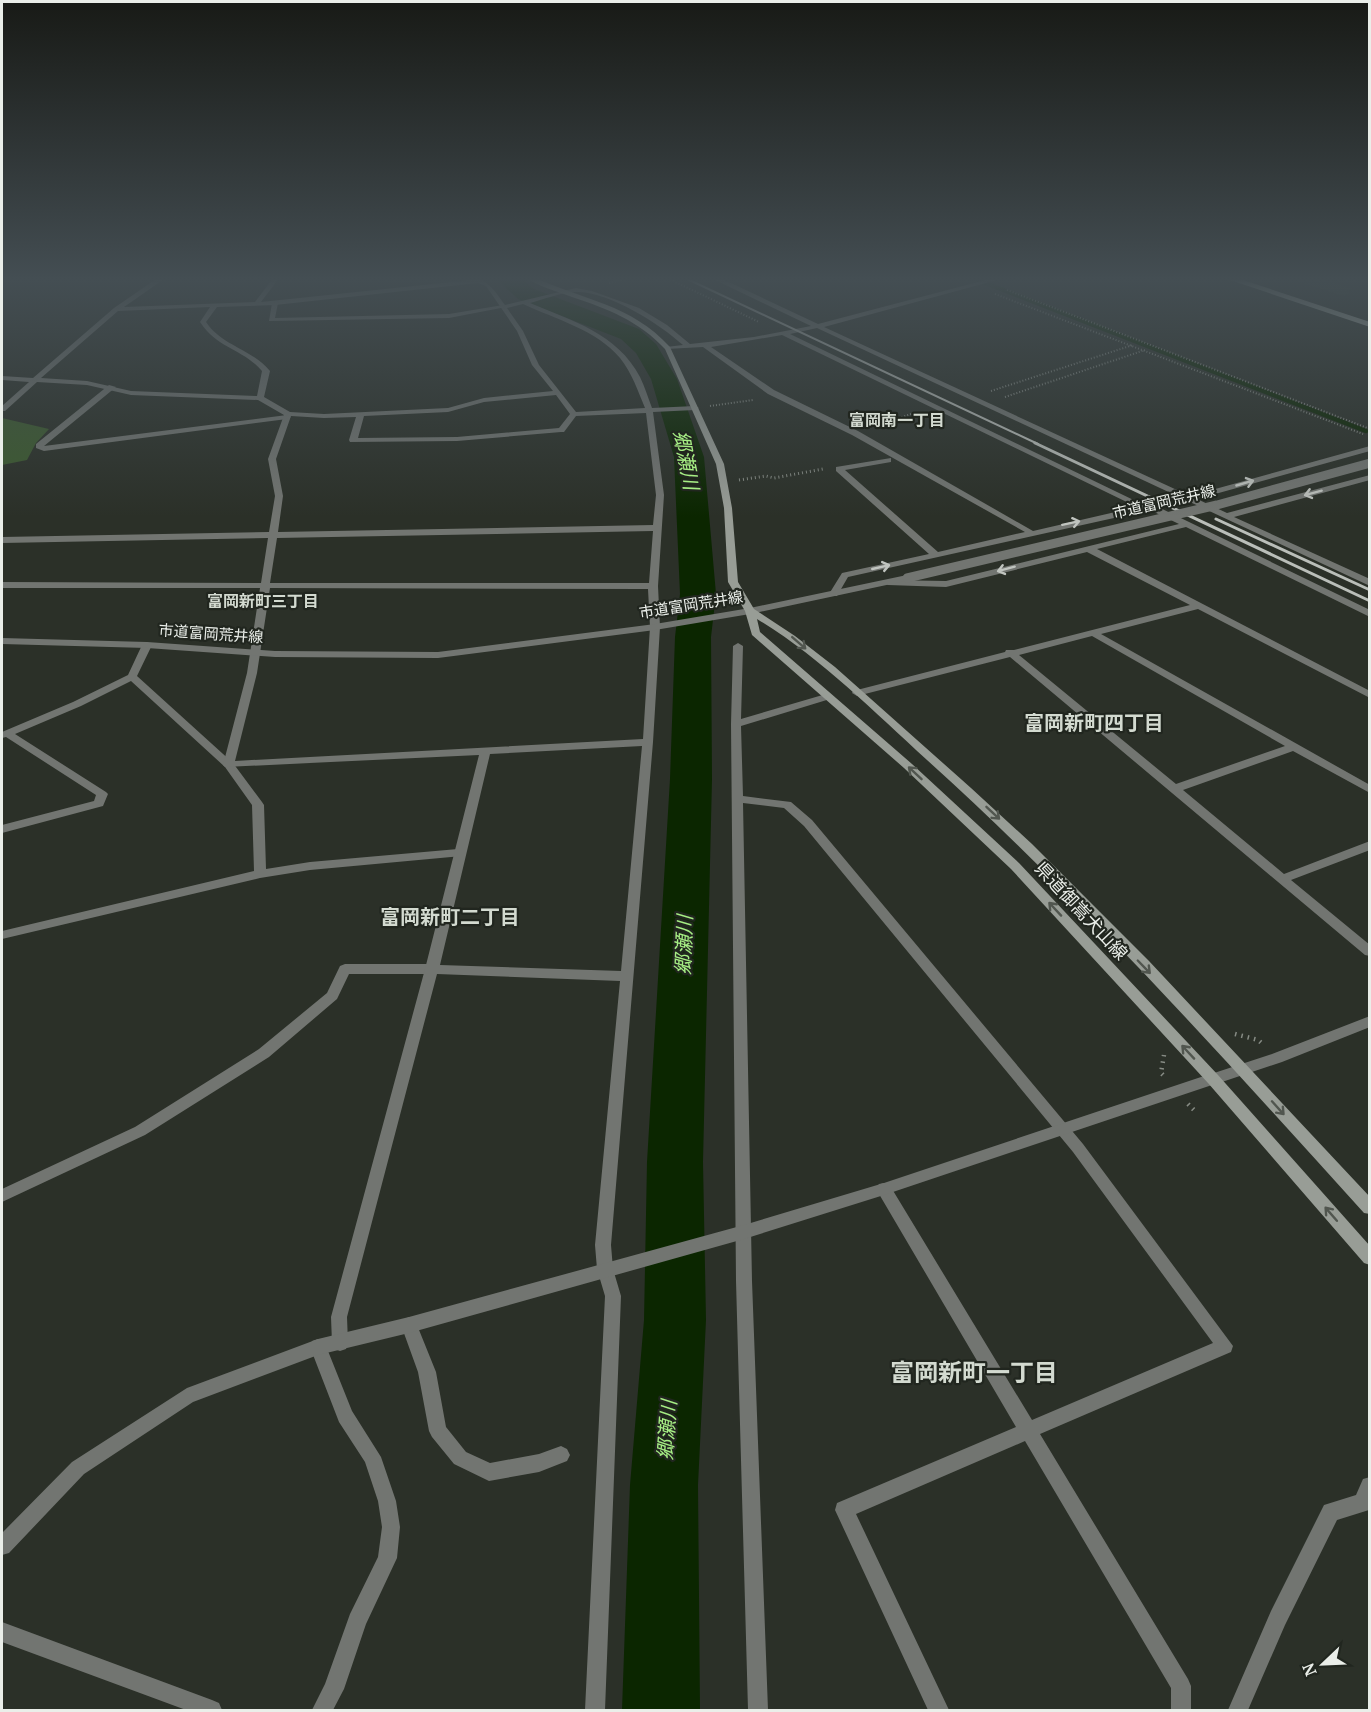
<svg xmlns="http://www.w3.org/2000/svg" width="1371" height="1712" font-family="'PT Serif','Noto Sans JP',serif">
<rect width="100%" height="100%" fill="#2b3028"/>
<path fill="#333c2f" d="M1302,277H1316L1353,289L1347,291L1351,293L1344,296L1293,280Z"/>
<path fill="#3c5a2e" d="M2,418L49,429L36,443L27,460L2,465Z"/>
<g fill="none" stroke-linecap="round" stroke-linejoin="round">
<path stroke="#0b2600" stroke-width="4.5" d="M970,277L1366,431"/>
<path fill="#0b2600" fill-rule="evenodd" d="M494,277H520L534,289L639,329L656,344L677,379L704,457L716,594L711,637L712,779L703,1162L706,1320L698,1485L700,1710H622L630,1485L644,1320L647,1162L670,779L675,637L680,594L674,457L651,379L636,353L621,339L518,299Z"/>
<path stroke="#868b84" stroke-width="2" stroke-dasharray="1 2" stroke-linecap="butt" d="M665,277L759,322
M609,283L633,277
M1007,290L1370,429
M995,294L1363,434
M991,391L1133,345
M1005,397L1145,350
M710,406L753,400
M876,426L914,413"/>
<path stroke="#868b84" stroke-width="3" stroke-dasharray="1 3" stroke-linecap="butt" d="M739,480L766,476L774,478L823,469"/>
<path stroke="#868b84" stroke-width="4.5" stroke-dasharray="1.5 5" stroke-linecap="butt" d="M1235,1034L1258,1040L1264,1045
M1164,1055L1161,1073L1164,1076
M1188,1104L1196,1112"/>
<path fill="#727571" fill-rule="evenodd" d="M275,301L278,303L275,318L449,314L503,305L506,307L449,318L269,321L272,303Z
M109,385L116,387L44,446L287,415L291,417L287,419L44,451L36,448V444Z
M147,642L152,645L137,676L233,763L262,802L264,805L266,869L310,862L458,849L462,850L464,853L462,856L310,870L260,878L2,939V931L254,871L252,805L225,767L131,681L81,706L15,734L106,792L108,794L103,806L2,833V825L94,801L96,795L6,737L2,738V732L73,702L128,675L142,645Z
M345,964H432L437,966L439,969L437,972L432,974H349L337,999L269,1057L145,1135L2,1202V1189L135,1127L259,1049L327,993L340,966Z
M409,1317L415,1320L436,1372L446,1427L466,1452L490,1463L539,1454L561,1446L567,1449L570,1455L567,1461L539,1472L489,1481L454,1464L432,1437L429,1431L418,1372L401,1325L403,1320Z"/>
<path fill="#727571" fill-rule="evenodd" d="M159,277H167L124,307L255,302L274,277H280L261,302L471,280L467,277C487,277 494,290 505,305L576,288L592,291L639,308L667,325L690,344L754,337L811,326L709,277H718L818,324L997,277H1008L824,327L1190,496L1370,446V451L1197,499L1227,513L1370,475V480L1234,517L1370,579V586L817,328L790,334L1146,506L1154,505L1370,610V617L1186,527L1097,549L1370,691V698L1198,609L1101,634L1370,785V793L1293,751L1183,790L1284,874L1370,841V850L1291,880L1370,945V956L1365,955L1010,657L857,696L852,693L853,691L1005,652L1006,650H1014L1190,605L1087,552L946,587L888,585L883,582L885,580L946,581L1179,524L1150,510L848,577L837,596H831L829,594L842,573L929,554L836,471V467L891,458V462L845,470L938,552L1025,532L852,435L768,394L703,347L666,349V347L683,345C660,324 607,290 575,292C560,293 544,299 530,303C572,321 617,333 640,377C645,387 648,398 652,408L695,406L699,408L695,410L653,412L664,495L658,586L660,627L653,742L611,1245L613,1269L621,1296L605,1710H585L605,1296L597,1269L595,1245L620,981L437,974L347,1317L348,1343L346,1349L340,1351L334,1349L332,1343L331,1317L425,969L479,755L225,767L223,765L247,673L260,588H2V582L261,583L268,538L2,543V537L269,532L275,496L268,459L284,415L258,400L131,395L87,385L37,382L5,411H2V406L29,382L2,380V376L33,378L114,308ZM478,283L486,286L517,331L532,365L553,391L484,398L448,408L324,414L290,412L264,397L270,371C252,349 222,346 206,322L217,307L275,305ZM523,304C555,319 597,330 620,358C632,373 638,391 645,408L576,412L539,365L523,331L507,308ZM210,307L200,322C219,350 242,348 262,371L257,396L131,391L87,381L41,378L118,311ZM782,335L1137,507L1033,531L858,431L774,390L711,347ZM556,395L570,414L559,428L457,437L358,438L364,416L448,412L484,402ZM646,413L656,495L653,525L278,532L283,496L276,459L291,416L324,418L356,417L349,440L350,442L457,441L561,432H564L576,416ZM653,531L649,583H270L277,538ZM270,588L648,589L650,627L643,739L235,761L257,673ZM1092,636L1285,746L1176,784L1019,655ZM642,746L621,971L440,965L490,754Z
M738,643L743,646L741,719L826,694L831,697L830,699L741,726L743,796L791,802L812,820L1083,1144L1233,1346L1231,1352L1040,1434L1188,1679L1191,1686V1710H1171V1688L1025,1441L856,1514L949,1710H928L835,1510L837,1503L1016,1427L879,1194L876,1189L879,1184L884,1183L889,1184L1032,1420L1213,1343L1073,1152L804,826L784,808L743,803L752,1281L768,1710H748L736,1281L731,724L733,646Z
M1370,1016V1027L1282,1062L1213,1085L1208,1083L1206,1079L1208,1075L1272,1054Z
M318,1339L324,1341L352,1411L381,1457L396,1501L400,1527L397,1558L366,1624L344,1689L333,1710H312L325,1684L350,1614L378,1557L382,1527L378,1501L365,1462L339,1422L310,1347L312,1341Z
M1370,1477L1369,1510L1337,1520L1285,1625L1248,1710H1228L1271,1611L1324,1505L1356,1495L1363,1479Z
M2,1622L212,1700L219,1703L222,1710H186L2,1642Z"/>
<path fill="#727571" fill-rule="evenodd" d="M907,575L912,578L910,580L750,614L655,630L438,658L275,657L147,648L2,644V638L147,642L275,651L438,652L655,624L750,608Z
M1213,1073L1218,1075L1220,1079L1218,1083L884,1195L744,1239L409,1333L318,1355L193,1402L84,1474L9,1553L2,1555V1533L72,1462L187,1388L318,1339L409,1317L744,1225L884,1183Z"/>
<path fill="#989d96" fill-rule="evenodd" d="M524,277H533C583,300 631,304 670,347L724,464L732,508L738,582L754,609L795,636L835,667L971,788L1032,844L1149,961L1370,1197V1214L1364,1213C1223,1057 1083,901 927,760C873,711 820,657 757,619L760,632L912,764L1019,863L1218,1075L1370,1246V1265L1364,1263L1208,1083L1011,869L904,768L752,635L745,611L728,582L724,508L716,464L665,349C639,321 608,309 572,297C556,291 538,286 524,277Z"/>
<path fill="#b5bbb3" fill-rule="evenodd" d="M1221,277H1234L1370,322V327Z"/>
<path stroke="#babeb9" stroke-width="2" d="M683,277L1038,444"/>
<path stroke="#babeb9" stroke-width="3" d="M1035,443L1370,601
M1216,519L1370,590"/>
<path stroke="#727571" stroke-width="9" d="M907,578L1217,505L1370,463"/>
</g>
<defs><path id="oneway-shaft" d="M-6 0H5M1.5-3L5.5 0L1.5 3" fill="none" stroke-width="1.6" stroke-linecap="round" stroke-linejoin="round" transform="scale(1.5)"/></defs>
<g stroke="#c0c4bf">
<use href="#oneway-shaft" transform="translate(1245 483) rotate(-16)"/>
<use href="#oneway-shaft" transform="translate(1313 493) rotate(165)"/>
<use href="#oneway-shaft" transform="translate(1071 523) rotate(-12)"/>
<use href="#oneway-shaft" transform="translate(881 567) rotate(-13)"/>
<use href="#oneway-shaft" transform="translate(1006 569) rotate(165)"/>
</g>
<g stroke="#51564f">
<use href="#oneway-shaft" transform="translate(799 643) rotate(41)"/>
<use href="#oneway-shaft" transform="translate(915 773) rotate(-137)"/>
<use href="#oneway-shaft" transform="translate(993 813) rotate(43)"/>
<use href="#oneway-shaft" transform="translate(1055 909) rotate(-133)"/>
<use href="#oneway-shaft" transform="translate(1144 967) rotate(46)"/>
<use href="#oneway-shaft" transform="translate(1188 1052) rotate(-133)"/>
<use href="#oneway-shaft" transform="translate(1278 1108) rotate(48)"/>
<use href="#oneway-shaft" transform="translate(1331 1214) rotate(-131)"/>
</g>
<linearGradient id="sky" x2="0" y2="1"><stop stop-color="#181a16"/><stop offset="0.54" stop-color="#444e53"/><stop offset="1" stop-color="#444e53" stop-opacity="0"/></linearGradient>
<rect width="1371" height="517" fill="url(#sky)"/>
<g text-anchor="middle" stroke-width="4.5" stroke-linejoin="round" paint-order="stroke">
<g font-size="15" fill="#eaeee9" stroke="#21261f">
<text transform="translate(1164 502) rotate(-13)" y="5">市道富岡荒井線</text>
<text transform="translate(691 605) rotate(-9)" y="5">市道富岡荒井線</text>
<text transform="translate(211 634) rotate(4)" y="5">市道富岡荒井線</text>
</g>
<g font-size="16" font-weight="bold" fill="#d3dad0" stroke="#21261f">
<text x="897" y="426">富岡南一丁目</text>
<text x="263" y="607">富岡新町三丁目</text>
</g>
<g font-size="18" fill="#eaeee9" stroke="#21261f">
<text transform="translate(1081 911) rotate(47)" y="6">県道御嵩犬山線</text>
</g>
<g font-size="20" font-style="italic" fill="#a6ee84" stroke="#21261f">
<text transform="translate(686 460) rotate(79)" y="7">郷瀬川</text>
<text transform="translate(684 945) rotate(-88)" y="7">郷瀬川</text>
<text transform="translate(667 1430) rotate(-86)" y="7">郷瀬川</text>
</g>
<g font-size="20" font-weight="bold" fill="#d3dad0" stroke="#21261f">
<text x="1094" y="730">富岡新町四丁目</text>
<text x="450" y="924">富岡新町二丁目</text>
</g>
<g font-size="24" font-weight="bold" fill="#d3dad0" stroke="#21261f">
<text x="974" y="1381">富岡新町一丁目</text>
</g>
</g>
<rect width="1371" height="1712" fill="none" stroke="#eaeee9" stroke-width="6"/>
<g transform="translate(1323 1664) rotate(247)" stroke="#21261f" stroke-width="4.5" paint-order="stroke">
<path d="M0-4.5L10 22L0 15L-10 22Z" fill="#eaeee9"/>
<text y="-9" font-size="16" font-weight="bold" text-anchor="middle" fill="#eaeee9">N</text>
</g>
</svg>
